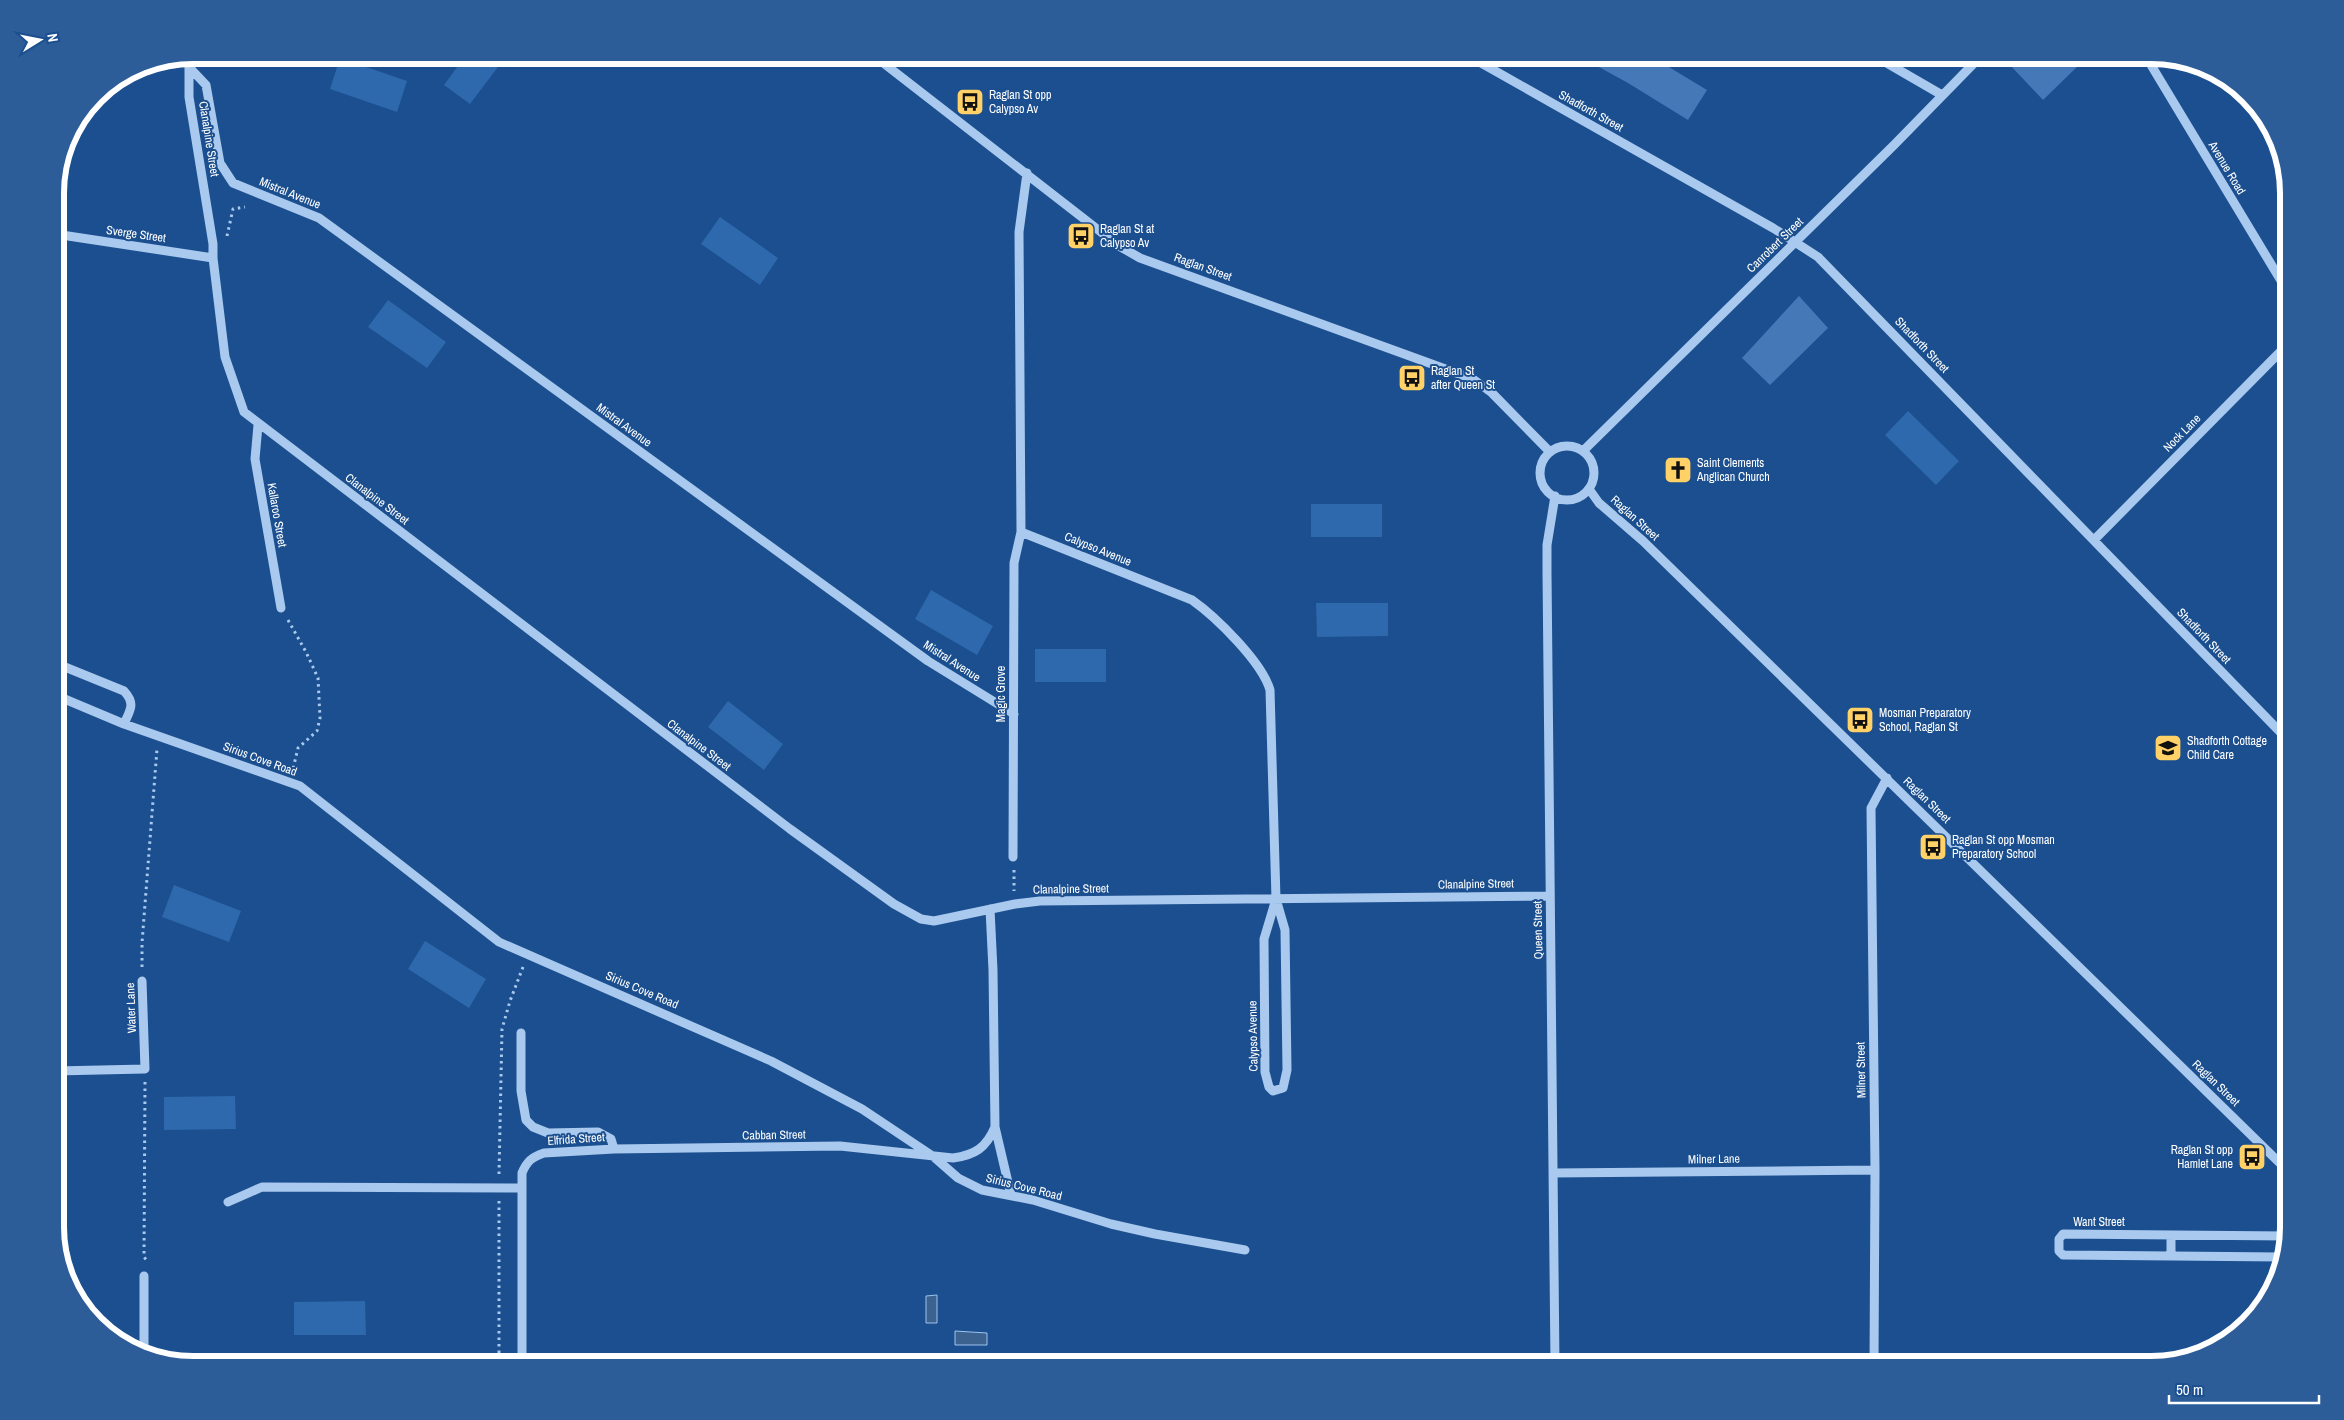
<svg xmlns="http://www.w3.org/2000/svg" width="2344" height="1420" font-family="'Archivo Narrow',sans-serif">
<rect width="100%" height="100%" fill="#1b4f8f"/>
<path fill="#2e69ad" d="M466,55H507L470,104L444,85Z
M340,58L407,81L397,112L330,89Z
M720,217L778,258L760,285L701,244Z
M388,300L446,342L427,368L368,327Z
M1908,411L1959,461L1936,485L1885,435Z
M1311,504H1382V537H1311Z
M931,590L993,626L977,655L915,619Z
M1316,603H1388V636L1317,637Z
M1035,649H1106V682H1035Z
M728,701L783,744L764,770L708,727Z
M174,885L241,911L229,942L162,917Z
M425,941L486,979L469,1008L408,969Z
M235,1096L236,1129L164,1130V1097Z
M365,1301L366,1335H294V1302Z"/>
<path fill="#3c6290" stroke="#9cc4f0" d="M937,1295V1323H926V1296Z
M955,1331L987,1333V1345H955Z
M674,1360V1365H648L647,1361Z"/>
<path fill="#4478b7" d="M1577,55H1649L1707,90L1688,120L1628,83Z
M2021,55H2073L2081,63L2043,100L2010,65Z
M1799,296L1828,328L1770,385L1742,358Z"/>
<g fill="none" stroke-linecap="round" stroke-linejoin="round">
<path stroke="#a9c9ee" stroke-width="3" stroke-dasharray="2.5 4" stroke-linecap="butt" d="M227,236L233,209L245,207
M288,620L306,652L318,678L320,718L317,731L298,748L293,769
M1014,870V891
M142,967V943L157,749
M145,1082L144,1257L148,1262
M499,1174L502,1029L510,1001L523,967
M499,1201V1365"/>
<path stroke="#a9c9ee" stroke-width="9" d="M873,55L1119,246L1140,258L1473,379L1492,393L1550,452
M1467,55L1773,228L1818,257L2289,741
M1873,55L1942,95
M2145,55L2289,294
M188,56L189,67L206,85L220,163L233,183L319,218L928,661L1014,714
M189,67V97L213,244V258L225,357L244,412L790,829L894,904L921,919L934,921L1015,904L1040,901L1550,896
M1027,173L1019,232L1021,532L1192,600C1216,617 1262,662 1270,690L1276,899L1285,930L1287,1070L1283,1088L1273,1091L1269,1087L1265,1072L1264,939L1276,899
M55,234L213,258
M258,425L255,459L281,608
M1540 473a27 27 0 1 1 54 0a27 27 0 1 1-54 0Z
M1583,451L1894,145L1982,55
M1589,489L1599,503L1643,541L2289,1172
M1555,496L1547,545V573L1555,1365
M2094,540L2289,343
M55,663L124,691C136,704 130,710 124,724
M55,695L124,724L300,786L499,942L771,1061L862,1109L934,1157L958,1178L982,1190L1033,1200L1111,1224L1155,1234L1245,1250
M1013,857L1014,563L1021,532
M521,1033V1091L526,1120L533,1127L548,1133L598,1132L611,1139L614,1149L544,1153C532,1157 527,1161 522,1173V1365
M55,1071L145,1069L142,981
M995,1127L1011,1195
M614,1149L840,1146L953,1158C975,1155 986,1148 995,1127L993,970L990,909
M1553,1173L1875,1170
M228,1202L262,1187L520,1188
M2171,1256V1235
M2281,1257L2063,1255L2059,1251V1239L2063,1234L2287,1236
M144,1352V1276
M1874,1365L1875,1170L1871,808L1887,778"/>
</g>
<defs>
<symbol id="bus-square" viewBox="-11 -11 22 22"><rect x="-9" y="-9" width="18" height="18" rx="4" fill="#ffd166" stroke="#1b4f8f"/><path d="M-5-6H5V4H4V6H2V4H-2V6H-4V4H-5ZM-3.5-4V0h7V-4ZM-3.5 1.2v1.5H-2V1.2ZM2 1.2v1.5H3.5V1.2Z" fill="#111"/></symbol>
<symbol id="church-square" viewBox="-11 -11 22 22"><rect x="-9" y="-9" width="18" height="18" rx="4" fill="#ffd166" stroke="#1b4f8f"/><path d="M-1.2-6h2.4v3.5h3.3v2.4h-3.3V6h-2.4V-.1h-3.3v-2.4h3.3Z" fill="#111"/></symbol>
<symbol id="school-square" viewBox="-11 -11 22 22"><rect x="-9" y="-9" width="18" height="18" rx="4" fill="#ffd166" stroke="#1b4f8f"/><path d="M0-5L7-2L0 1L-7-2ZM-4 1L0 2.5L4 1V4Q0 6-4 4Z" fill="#111"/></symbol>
</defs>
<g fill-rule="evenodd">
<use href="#bus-square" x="954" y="86" width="32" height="32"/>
<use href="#bus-square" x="1065" y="220" width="32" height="32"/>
<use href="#bus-square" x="1396" y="362" width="32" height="32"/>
<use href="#church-square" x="1662" y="454" width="32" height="32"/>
<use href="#bus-square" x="1844" y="704" width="32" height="32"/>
<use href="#school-square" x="2152" y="732" width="32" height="32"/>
<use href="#bus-square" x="1917" y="831" width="32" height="32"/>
<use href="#bus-square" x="2236" y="1141" width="32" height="32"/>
</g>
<g text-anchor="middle" stroke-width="4" stroke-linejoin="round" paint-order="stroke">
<g font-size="12" fill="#fff" stroke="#1b4f8f" text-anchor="start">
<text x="989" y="99">Raglan St opp<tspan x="989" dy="14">Calypso Av</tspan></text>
<text x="1100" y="233">Raglan St at<tspan x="1100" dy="14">Calypso Av</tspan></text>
<text x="1431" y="375">Raglan St<tspan x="1431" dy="14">after Queen St</tspan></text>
<text x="1697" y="467">Saint Clements<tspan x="1697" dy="14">Anglican Church</tspan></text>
<text x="1879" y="717">Mosman Preparatory<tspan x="1879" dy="14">School, Raglan St</tspan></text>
<text x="2187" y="745">Shadforth Cottage<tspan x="2187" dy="14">Child Care</tspan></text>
<text x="1952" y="844">Raglan St opp Mosman<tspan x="1952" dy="14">Preparatory School</tspan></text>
<text x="2233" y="1154" text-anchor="end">Raglan St opp<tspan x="2233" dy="14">Hamlet Lane</tspan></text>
</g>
<g font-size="12" fill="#fff" stroke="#1b4f8f">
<text transform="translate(1591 111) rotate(29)" y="4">Shadforth Street</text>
<text transform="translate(209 139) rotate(81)" y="4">Clanalpine Street</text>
<text transform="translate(2227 168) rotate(59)" y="4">Avenue Road</text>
<text transform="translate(290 193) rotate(22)" y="4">Mistral Avenue</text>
<text transform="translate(136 234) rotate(8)" y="4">Sverge Street</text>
<text transform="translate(1775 245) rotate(-44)" y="4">Canrobert Street</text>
<text transform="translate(1203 267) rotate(20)" y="4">Raglan Street</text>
<text transform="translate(1922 345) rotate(46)" y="4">Shadforth Street</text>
<text transform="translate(624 425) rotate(36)" y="4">Mistral Avenue</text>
<text transform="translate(2182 433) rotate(-45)" y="4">Nock Lane</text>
<text transform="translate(377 499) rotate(37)" y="4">Clanalpine Street</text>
<text transform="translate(277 515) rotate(80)" y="4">Kallaroo Street</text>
<text transform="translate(1635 518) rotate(42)" y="4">Raglan Street</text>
<text transform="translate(1098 549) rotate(22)" y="4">Calypso Avenue</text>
<text transform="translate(2204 636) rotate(46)" y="4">Shadforth Street</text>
<text transform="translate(952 661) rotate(33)" y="4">Mistral Avenue</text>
<text transform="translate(1001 694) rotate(-90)" y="4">Magic Grove</text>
<text transform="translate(699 745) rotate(37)" y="4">Clanalpine Street</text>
<text transform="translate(260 759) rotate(20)" y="4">Sirius Cove Road</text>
<text transform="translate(1927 800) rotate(44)" y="4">Raglan Street</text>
<text transform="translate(1476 884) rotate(-1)" y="4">Clanalpine Street</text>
<text transform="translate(1071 889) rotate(-1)" y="4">Clanalpine Street</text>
<text transform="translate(1538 930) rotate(-91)" y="4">Queen Street</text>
<text transform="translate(642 990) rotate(23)" y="4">Sirius Cove Road</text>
<text transform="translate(131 1008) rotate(-92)" y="4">Water Lane</text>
<text transform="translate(1253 1036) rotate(-91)" y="4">Calypso Avenue</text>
<text transform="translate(1861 1070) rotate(-91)" y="4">Milner Street</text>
<text transform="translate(2216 1083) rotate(44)" y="4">Raglan Street</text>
<text transform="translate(774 1135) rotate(-1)" y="4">Cabban Street</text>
<text transform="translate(576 1139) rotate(-4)" y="4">Elfrida Street</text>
<text transform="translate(1714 1159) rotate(-1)" y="4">Milner Lane</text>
<text transform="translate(1024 1187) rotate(14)" y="4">Sirius Cove Road</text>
<text x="2099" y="1226">Want Street</text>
</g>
</g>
<path d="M0 0H2344V1420H0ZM193 64H2151A129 129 0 0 1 2280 193V1227A129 129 0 0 1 2151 1356H193A129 129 0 0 1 64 1227V193A129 129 0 0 1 193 64Z" fill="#2d5d98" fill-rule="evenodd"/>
<path fill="none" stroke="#fff" stroke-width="6" d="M193 64H2151A129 129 0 0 1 2280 193V1227A129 129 0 0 1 2151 1356H193A129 129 0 0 1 64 1227V193A129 129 0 0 1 193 64Z"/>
<g transform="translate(40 40) rotate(80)" stroke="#1b4f8f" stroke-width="4" paint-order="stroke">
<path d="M0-4L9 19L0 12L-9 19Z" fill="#ffffff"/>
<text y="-8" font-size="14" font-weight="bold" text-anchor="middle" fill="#ffffff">N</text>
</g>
<path d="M2169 1395v8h150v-8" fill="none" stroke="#ffffff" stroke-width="2.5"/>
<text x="2176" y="1395" font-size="15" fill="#ffffff" stroke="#1b4f8f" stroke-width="4" paint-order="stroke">50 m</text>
</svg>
